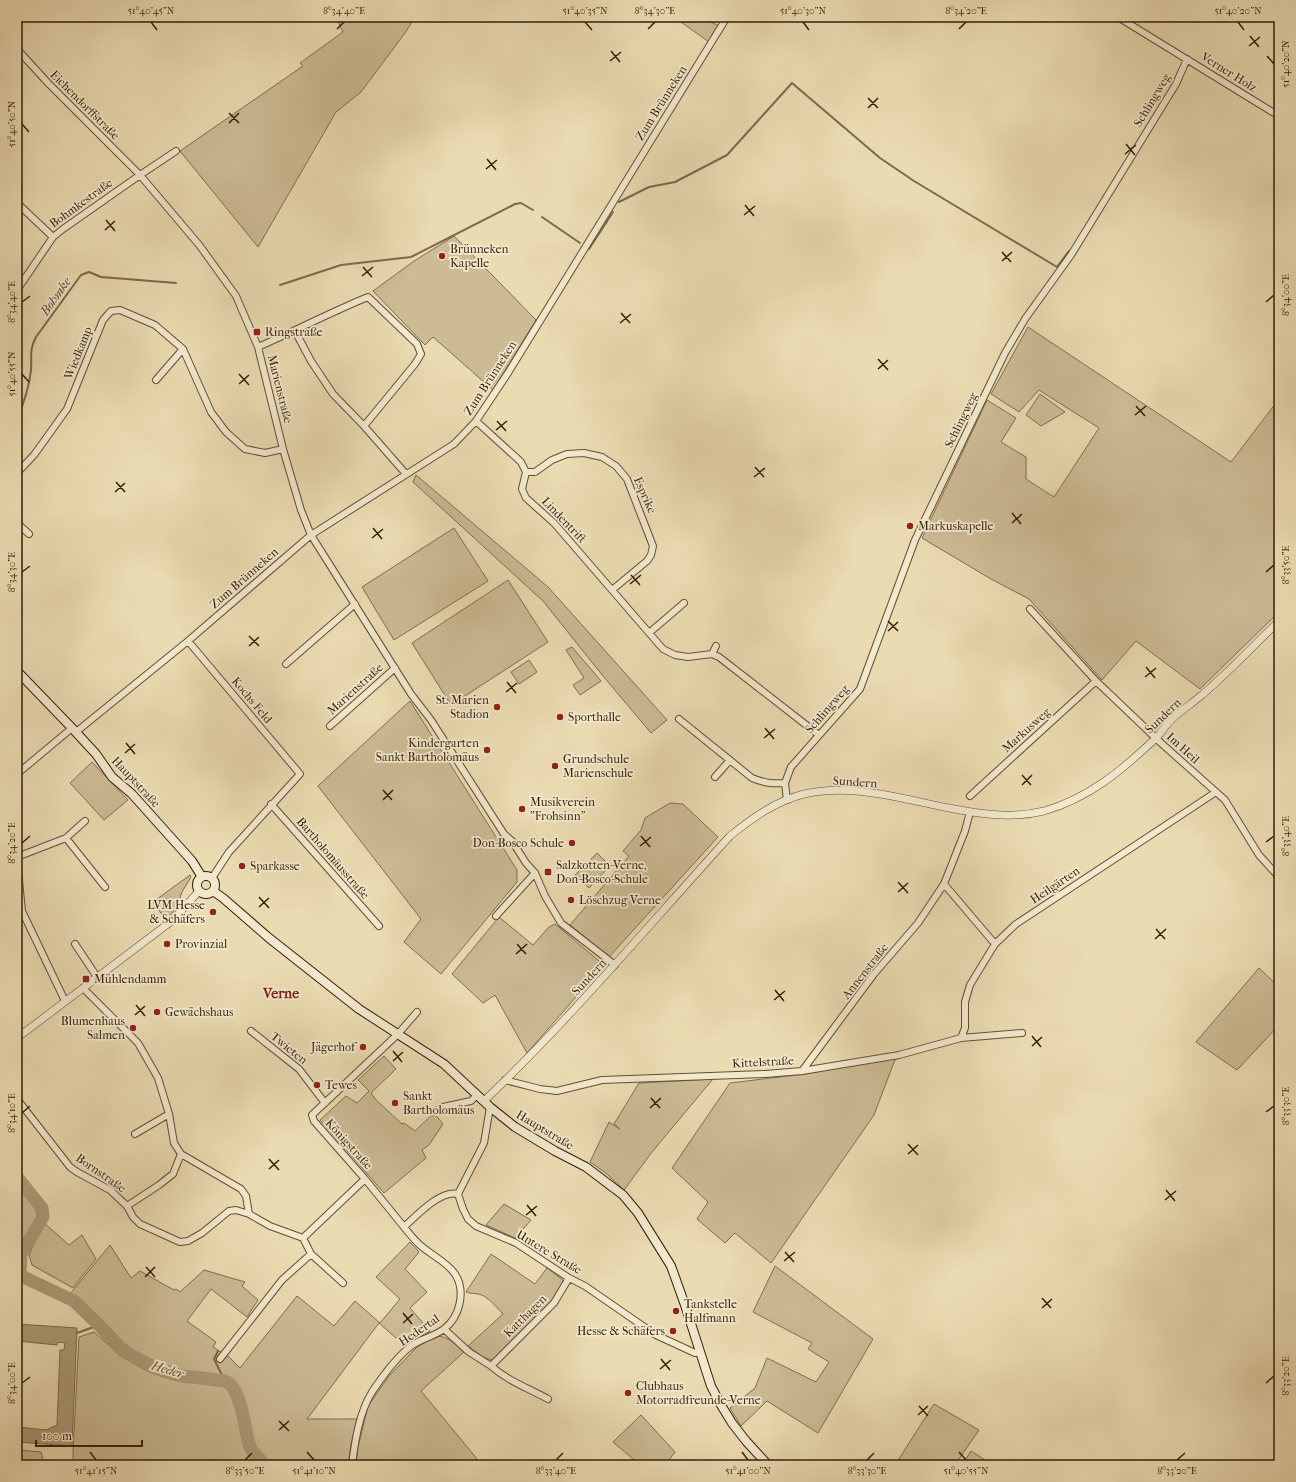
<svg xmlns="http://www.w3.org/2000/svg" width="1296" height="1482" font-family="'IM FELL French Canon',serif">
<rect width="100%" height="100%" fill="#ebdbb2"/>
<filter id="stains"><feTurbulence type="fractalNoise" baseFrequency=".005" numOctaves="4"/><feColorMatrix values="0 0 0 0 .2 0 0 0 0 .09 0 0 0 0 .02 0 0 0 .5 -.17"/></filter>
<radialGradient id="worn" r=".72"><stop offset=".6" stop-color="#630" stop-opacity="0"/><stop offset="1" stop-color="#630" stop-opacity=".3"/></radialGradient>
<path fill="#ccbb95" stroke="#806d4e" d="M336,17H415L405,33L361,92L336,112L258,247L180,151L303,66L300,63L343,32Z
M674,17H700L719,26L709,42Z
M454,236L536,320L493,390L433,337L425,345L373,291L414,261Z
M1028,327L1231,462L1279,399V612L1200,689L1136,641L1102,680L1029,599L991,579L922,538L987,400L1016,418L1001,442L1026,457V479L1054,497L1099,428L1039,390L1019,412L991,394Z
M1040,394L1065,412L1041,426L1026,415Z
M416,475L548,587L667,720L651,733L603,676L543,601L413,482Z
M454,528L488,581L394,640L362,587Z
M508,580L548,642L451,705L412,643Z
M572,647L601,681L580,695L573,685L584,678L566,650Z
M529,660L537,672L519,684L511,672Z
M410,701L517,870V882L441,974L404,942L421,919L318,786Z
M92,762L128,800L104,820L70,783Z
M670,803L683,804L718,837L609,957L570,925L629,856L623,851L641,830L645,818Z
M597,853L610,866L589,888L575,875Z
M190,875L191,877L182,892L177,907L166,920L153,902Z
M499,917L533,945L549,927L555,924L604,965L527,1053L495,995L483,1003L452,974Z
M1259,968L1279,987V1025L1237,1070L1196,1042Z
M384,1056L396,1069L371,1093L376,1100L402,1124L404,1123L415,1131L434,1113L443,1124L429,1145L422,1150L426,1158L384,1193L320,1120L346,1096L357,1103L369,1091L358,1080Z
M896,1057L874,1115L771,1263L735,1233L725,1243L697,1219L708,1202L672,1168L730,1083L805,1074Z
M713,1079L652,1152L624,1190L607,1174L590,1162L609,1122L620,1129L614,1124L639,1083Z
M17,1184L36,1206L37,1220L17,1250Z
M504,1204L531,1220L515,1238L486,1225Z
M43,1222L69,1245L82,1235L96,1259L73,1288L32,1265L29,1255Z
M410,1242L419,1252L405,1269L427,1292L410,1308L430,1331L405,1346L379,1323L307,1419H357L351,1444L348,1465H270C262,1457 255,1449 251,1438C246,1423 246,1394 233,1383C219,1372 202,1372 184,1371C176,1371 166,1367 158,1364C126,1352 103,1322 79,1299L70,1294L110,1245L131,1278L140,1271L174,1290L176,1289L180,1292L204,1270L245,1282L242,1286L258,1300L247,1317L211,1289L187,1321L216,1342L213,1347L229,1357L240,1368L297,1296L334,1326L355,1301L380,1323L400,1299L376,1277Z
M491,1254L535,1284L547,1268L563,1280C564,1296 510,1344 497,1357L491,1360L483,1357L468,1346L503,1314C497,1308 487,1295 478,1294C474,1293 471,1294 466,1292Z
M775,1266L873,1339L818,1433L767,1401L741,1426L730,1408L755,1388L767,1358L816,1382L829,1362L808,1349L812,1343L753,1312Z
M94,1332C120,1356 143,1374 179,1381C194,1384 210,1380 225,1386C243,1403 235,1442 255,1465H73V1451L79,1337Z
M435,1336C448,1336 454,1343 464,1352L421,1391L482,1465H356L358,1447L368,1406L389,1376L416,1348Z
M934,1404L979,1430L955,1465H895Z
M641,1415L675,1452L665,1465H640L613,1442Z
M17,1450L41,1452L44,1465H17Z
M971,1451L993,1465H962Z"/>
<path fill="#ac9b78" stroke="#7c694b" d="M17,1324L77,1328L72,1446L17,1442V1427L46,1430L57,1425L60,1350H64L65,1343L58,1342L57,1345L17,1341Z"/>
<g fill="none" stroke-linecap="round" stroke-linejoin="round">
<path stroke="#7c694b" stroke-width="2" d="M619,202L649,187L675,182L727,155L792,83L880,158L914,181L1057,267L1069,251
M542,217L580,243
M589,249L613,212
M280,285L341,265L411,257L515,204L521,203L533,210
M17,419C24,403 29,388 31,370C32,356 29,350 36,337L81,275L89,272L101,277L176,283
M77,1333L99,1325
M218,1351L214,1359L225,1381"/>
<path stroke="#ac9b78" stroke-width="13" d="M17,1177L42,1208L43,1217L21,1254L20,1275
M17,1274L74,1301L99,1325L123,1351L158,1369L182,1376L225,1381C241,1386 245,1429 249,1445L253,1452L265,1465"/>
<defs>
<path id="minor" d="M1118,17L1279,116
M17,49L48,83L140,175L200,246L236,296L258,347L283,449L301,510L311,535L411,694L431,720L504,834L512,841L526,863L535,873L545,896L561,923L615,965
M17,203L53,237
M17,290L53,237L63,229L140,175L176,151
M295,331L311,361L333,394L364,426
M258,347C295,331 331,312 368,297L417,344L421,354L415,364L364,426L406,474
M156,380L183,349
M476,421L521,462L526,472L522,489L526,498L554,523L663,649L675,655L688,657L712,654L716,646
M526,472H535L552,460L567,454L584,453L602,457L616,466L627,479L653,546L651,555L647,561L612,590
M17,473L34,455L67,409L103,320L111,311L120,310L155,325L183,349L211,412L226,432L245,449L265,453L283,449
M17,523L29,534
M1030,609L1096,681L1161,743L1225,800L1259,855L1279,877
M649,633L684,603
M188,641L300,774L229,852L212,878
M712,654L719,657L819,735
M286,664L355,604
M679,719L752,778C764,783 772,784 785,783
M330,726L395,668
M76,732L188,641L311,535L454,444L476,421L508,373L727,17
M17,774L72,728
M715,777L730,760
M970,796L1096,681
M787,800L785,783L791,767L860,689L915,540L1005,353L1025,319L1071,255L1176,84L1187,59
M271,804L379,926
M970,812L965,831L944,884L995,944
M66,838L85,821
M17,857L66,838L105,887
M17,860L22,911L65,1001
M496,916L535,873
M75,944L97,977
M83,988L138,1043L158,1078L169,1114L174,1143L181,1154L241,1189L246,1196L249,1214L270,1226L303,1238L365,1179
M417,1012L398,1034L312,1115L314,1121L365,1179L404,1227C416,1216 441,1189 458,1194
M251,1031L299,1069L325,1103
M961,1038L965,1028V1002L970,985L995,944L1016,924L1216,792
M802,1071L874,974L918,923L944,884
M505,1080L540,1089L557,1091L602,1080L765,1074L802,1071L899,1055L961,1038L1022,1033
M17,1099L70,1167L77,1172L110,1190L127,1206L133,1217L140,1224L180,1242L188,1241L202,1233L229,1211L236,1210L249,1214
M490,1107L484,1143L458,1194L463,1209L468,1219L476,1226L516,1243L569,1278L585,1286L656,1335L695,1353L700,1352
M433,1112L443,1107L471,1101L477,1095
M135,1134L169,1114
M127,1206L159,1185L173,1174L181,1154
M303,1238L311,1254L343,1283
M444,1329L469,1352L491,1366L554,1303L569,1278
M220,1359L282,1280L311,1254
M491,1366C508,1381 528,1388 548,1399
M352,1465C355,1441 359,1413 372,1392C382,1377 399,1354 414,1344C423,1338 435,1336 444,1329C460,1317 466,1291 455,1274C447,1262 431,1255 420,1245C414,1240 409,1233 404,1227"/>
<path id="tertiary" d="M17,1038L173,920L199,891
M484,1101C571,1018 649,925 730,836C752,818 776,801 804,794C852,783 903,799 949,808C980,814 1012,819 1044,811C1089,798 1121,771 1155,739C1161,733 1165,726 1171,720C1181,710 1193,703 1203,694C1230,671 1254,645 1279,621"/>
<path id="secondary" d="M17,671L72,728L96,754L112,777L132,794L192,861L202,877
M197 885a9 9 0 1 1 18 0a9 9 0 1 1-18 0Z
M213,891L223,898L269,938L359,1009L444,1064L490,1107L515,1127L555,1151L586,1167L623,1195L638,1213L671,1266L685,1305L711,1386L721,1405L732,1423L746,1441L768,1465"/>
</defs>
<use href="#minor" stroke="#614e32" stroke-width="8"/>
<use href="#tertiary" stroke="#614e32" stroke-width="8"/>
<use href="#secondary" stroke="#331f07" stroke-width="10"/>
<use href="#minor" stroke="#f2e8cd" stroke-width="6"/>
<use href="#tertiary" stroke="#f2e8cd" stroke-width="7"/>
<use href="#secondary" stroke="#f2e8cd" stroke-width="8"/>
</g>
<path fill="none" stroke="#331f07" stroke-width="1.5" d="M151,22L157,30M585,22L592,30M803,22L809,30M1238,22L1244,30M337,29L344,22M648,29L655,22M959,29L966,22M1250,36L1259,47M1249,46L1260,37M611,51L620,62M1267,56L1274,64M610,61L621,52M868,98L878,108M868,108L878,98M229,113L239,123M229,123L239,113M22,124L29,132M1126,144L1135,155M1125,154L1136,145M487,159L496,170M486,169L497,160M745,205L754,216M744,215L755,206M106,220L115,231M105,230L115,221M1002,252L1011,262M1002,261L1012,252M363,267L372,277M362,276L373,267M22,302L30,296M1266,302L1274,295M621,313L630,323M620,323L631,314M878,359L888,370M878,369L888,360M22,374L29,382M239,374L249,385M239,384L249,375M1136,406L1145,416M1135,415L1146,406M497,421L506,431M496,430L507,421M755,467L764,477M754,477L765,468M116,482L125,492M115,492L125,483M1012,513L1021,524M1012,523L1022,514M373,528L382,539M372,538L383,529M22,572L30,566M1266,572L1274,565M631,575L640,585M630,584L641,575M888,621L898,631M888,631L898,622M249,636L259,646M249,646L259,637M1146,667L1155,678M1145,677L1156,668M507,682L516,693M506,692L517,683M765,728L774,739M764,738L775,729M126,743L135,754M125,753L135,744M1022,775L1031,785M1022,785L1032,775M383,790L392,800M383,800L393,790M641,836L650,847M1266,842L1274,836M22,843L30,836M640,846L651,837M898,882L908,893M898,892L908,883M259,897L269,908M259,907L269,898M1156,929L1165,939M1155,939L1166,929M517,944L526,954M516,954L527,944M775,990L784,1001M774,1000L785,991M136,1005L145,1016M135,1015L145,1006M1032,1036L1041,1047M1032,1046L1042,1037M393,1051L402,1062M393,1061L403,1052M651,1098L660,1108M650,1108L661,1098M1266,1112L1274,1106M22,1113L30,1106M908,1144L918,1155M908,1154L918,1145M269,1159L279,1170M269,1169L279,1160M1166,1190L1175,1201M1165,1200L1176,1191M527,1205L536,1216M526,1215L537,1206M785,1252L794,1262M784,1261L795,1252M146,1267L155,1277M145,1277L155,1267M1042,1298L1051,1308M1042,1308L1052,1299M403,1313L412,1324M403,1323L413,1314M661,1359L670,1370M660,1369L671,1360M22,1383L30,1377M1266,1383L1274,1376M919,1406L928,1416M918,1415L928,1406M279,1421L289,1431M279,1430L289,1421M90,1452L96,1460M307,1452L314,1460M742,1452L748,1460M959,1452L966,1460M245,1460L252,1453M556,1460L563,1453M867,1460L874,1453M1177,1460L1185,1453"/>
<g fill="#8f2418" stroke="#f2e8cd" stroke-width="1.5">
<circle cx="442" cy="256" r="4"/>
<rect x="253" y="328" width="8" height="8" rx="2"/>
<circle cx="910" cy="526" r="4"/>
<circle cx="497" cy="707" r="4"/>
<circle cx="560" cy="717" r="4"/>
<circle cx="487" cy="750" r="4"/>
<circle cx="555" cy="766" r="4"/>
<circle cx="522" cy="809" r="4"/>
<circle cx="572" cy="843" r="4"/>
<circle cx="242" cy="866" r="4"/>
<rect x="544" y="868" width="8" height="8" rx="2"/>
<circle cx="571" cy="900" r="4"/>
<circle cx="213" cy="912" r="4"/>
<circle cx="167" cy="944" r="4"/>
<rect x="82" y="975" width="8" height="8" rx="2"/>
<circle cx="157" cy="1012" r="4"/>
<circle cx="133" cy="1028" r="4"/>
<circle cx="363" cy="1047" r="4"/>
<circle cx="317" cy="1085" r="4"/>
<circle cx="395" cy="1103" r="4"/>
<circle cx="676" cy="1311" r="4"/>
<circle cx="673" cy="1331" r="4"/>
<circle cx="628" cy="1393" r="4"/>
</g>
<g text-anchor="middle" stroke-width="3.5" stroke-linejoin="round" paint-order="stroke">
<g font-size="12" fill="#331f07" stroke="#f2e8cd">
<text transform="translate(1229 72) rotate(32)" y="4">Verner Holz</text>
<text transform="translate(1152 100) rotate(-59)" y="4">Schlingweg</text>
<text transform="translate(661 103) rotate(-58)" y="4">Zum Brünneken</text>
<text transform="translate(85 105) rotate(45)" y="4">Eichendorffstraße</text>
<text transform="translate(81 203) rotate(-36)" y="4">Bohmkestraße</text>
<text transform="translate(78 353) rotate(-68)" y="4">Wiedkamp</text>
<text transform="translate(490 378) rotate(-57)" y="4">Zum Brünneken</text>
<text transform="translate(280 389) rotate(76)" y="4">Marienstraße</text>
<text transform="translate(961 420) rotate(-64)" y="4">Schlingweg</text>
<text transform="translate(645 495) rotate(66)" y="4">Esprike</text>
<text transform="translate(564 520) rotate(46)" y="4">Lindentrift</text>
<text transform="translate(244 578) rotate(-41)" y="4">Zum Brünneken</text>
<text transform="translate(355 689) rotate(-42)" y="4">Marienstraße</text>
<text transform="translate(252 700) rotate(50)" y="4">Kochs Feld</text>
<text transform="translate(827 709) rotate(-49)" y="4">Schlingweg</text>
<text transform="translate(1163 716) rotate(-44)" y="4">Sundern</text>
<text transform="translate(1026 730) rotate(-42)" y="4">Markusweg</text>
<text transform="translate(1183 748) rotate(42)" y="4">Im Heil</text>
<text transform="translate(136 782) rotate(47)" y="4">Hauptstraße</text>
<text transform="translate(855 782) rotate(4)" y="4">Sundern</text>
<text transform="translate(333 858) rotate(49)" y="4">Bartholomäusstraße</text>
<text transform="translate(1055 885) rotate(-34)" y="4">Heilgärten</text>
<text transform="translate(865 971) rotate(-52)" y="4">Annenstraße</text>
<text transform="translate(589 977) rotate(-47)" y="4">Sundern</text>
<text transform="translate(289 1048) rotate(39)" y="4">Twieten</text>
<text transform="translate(763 1062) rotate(-3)" y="4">Kittelstraße</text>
<text transform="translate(545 1130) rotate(31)" y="4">Hauptstraße</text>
<text transform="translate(349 1144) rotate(48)" y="4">Königstraße</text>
<text transform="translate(101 1173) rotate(35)" y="4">Bornstraße</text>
<text transform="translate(549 1252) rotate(31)" y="4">Untere Straße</text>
<text transform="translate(525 1316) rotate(-45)" y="4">Katthagen</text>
<text transform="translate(419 1330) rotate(-34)" y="4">Hedertal</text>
</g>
<g font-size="12" fill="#331f07" stroke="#f2e8cd" text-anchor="start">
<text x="450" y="253">Brünneken<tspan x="450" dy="14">Kapelle</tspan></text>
<text x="265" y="336">Ringstraße</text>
<text x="918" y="530">Markuskapelle</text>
<text x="489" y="704" text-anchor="end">St. Marien<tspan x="489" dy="14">Stadion</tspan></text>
<text x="568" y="721">Sporthalle</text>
<text x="479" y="747" text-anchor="end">Kindergarten<tspan x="479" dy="14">Sankt Bartholomäus</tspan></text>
<text x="563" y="763">Grundschule<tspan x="563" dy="14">Marienschule</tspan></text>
<text x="530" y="806">Musikverein<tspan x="530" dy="14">"Frohsinn"</tspan></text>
<text x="564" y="847" text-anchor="end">Don-Bosco Schule</text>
<text x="556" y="869">Salzkotten-Verne,<tspan x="556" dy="14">Don-Bosco-Schule</tspan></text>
<text x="250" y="870">Sparkasse</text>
<text x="579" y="904">Löschzug Verne</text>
<text x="205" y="909" text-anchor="end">LVM Hesse<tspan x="205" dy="14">&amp; Schäfers</tspan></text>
<text x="175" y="948">Provinzial</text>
<text x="94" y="983">Mühlendamm</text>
<text x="165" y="1016">Gewächshaus</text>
<text x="125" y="1025" text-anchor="end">Blumenhaus<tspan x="125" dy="14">Salmen</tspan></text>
<text x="355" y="1051" text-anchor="end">Jägerhof</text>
<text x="325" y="1089">Tewes</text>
<text x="403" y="1100">Sankt<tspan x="403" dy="14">Bartholomäus</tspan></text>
<text x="684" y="1308">Tankstelle<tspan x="684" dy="14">Halfmann</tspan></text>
<text x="665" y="1335" text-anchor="end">Hesse &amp; Schäfers</text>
<text x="636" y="1390">Clubhaus<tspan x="636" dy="14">Motorradfreunde-Verne</tspan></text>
</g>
<g font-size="13" font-style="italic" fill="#5d4a2f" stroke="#f2e8cd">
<text transform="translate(55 296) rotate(-55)" y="5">Bohmke</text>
<text transform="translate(168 1369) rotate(16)" y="5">Heder</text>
</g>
<g font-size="14" font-weight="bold" fill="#7a1f14" stroke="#f2e8cd">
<text x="281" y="998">Verne</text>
</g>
</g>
<rect width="1296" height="1482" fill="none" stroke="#ebdbb2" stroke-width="44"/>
<path d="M36 1440v6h106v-6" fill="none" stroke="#331f07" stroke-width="2"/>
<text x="42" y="1440" font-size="12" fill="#331f07" stroke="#f2e8cd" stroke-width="3" paint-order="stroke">100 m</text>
<rect x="22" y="22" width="1252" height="1438" fill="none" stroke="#331f07" stroke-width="1.5"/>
<g font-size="10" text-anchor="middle" fill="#331f07">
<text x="151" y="14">51°40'45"N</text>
<text x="344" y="14">8°34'40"E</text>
<text x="585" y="14">51°40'35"N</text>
<text x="655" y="14">8°34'30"E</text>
<text x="803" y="14">51°40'30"N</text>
<text x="966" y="14">8°34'20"E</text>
<text x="1238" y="14">51°40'20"N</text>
<text transform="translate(1285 64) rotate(-90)" y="4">51°40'20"N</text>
<text transform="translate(11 124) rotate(-90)" y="4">51°40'50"N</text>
<text transform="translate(1285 295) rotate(-90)" y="4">8°34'00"E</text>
<text transform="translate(11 302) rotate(-90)" y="4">8°34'40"E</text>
<text transform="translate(11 374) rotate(-90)" y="4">51°40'55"N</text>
<text transform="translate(1285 565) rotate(-90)" y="4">8°33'50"E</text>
<text transform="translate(11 572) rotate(-90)" y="4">8°34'30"E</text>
<text transform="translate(1285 836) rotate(-90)" y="4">8°33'40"E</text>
<text transform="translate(11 843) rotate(-90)" y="4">8°34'20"E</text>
<text transform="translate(1285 1106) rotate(-90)" y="4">8°33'30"E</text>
<text transform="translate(11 1113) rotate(-90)" y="4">8°34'10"E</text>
<text transform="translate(1285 1376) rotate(-90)" y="4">8°33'20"E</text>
<text transform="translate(11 1383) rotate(-90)" y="4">8°34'00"E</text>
<text x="96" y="1474">51°41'15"N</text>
<text x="245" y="1474">8°33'50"E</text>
<text x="314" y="1474">51°41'10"N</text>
<text x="556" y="1474">8°33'40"E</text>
<text x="748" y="1474">51°41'00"N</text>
<text x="867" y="1474">8°33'30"E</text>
<text x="966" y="1474">51°40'55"N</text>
<text x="1177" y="1474">8°33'20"E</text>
</g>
<rect width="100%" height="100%" filter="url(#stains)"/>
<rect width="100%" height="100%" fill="url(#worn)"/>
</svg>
